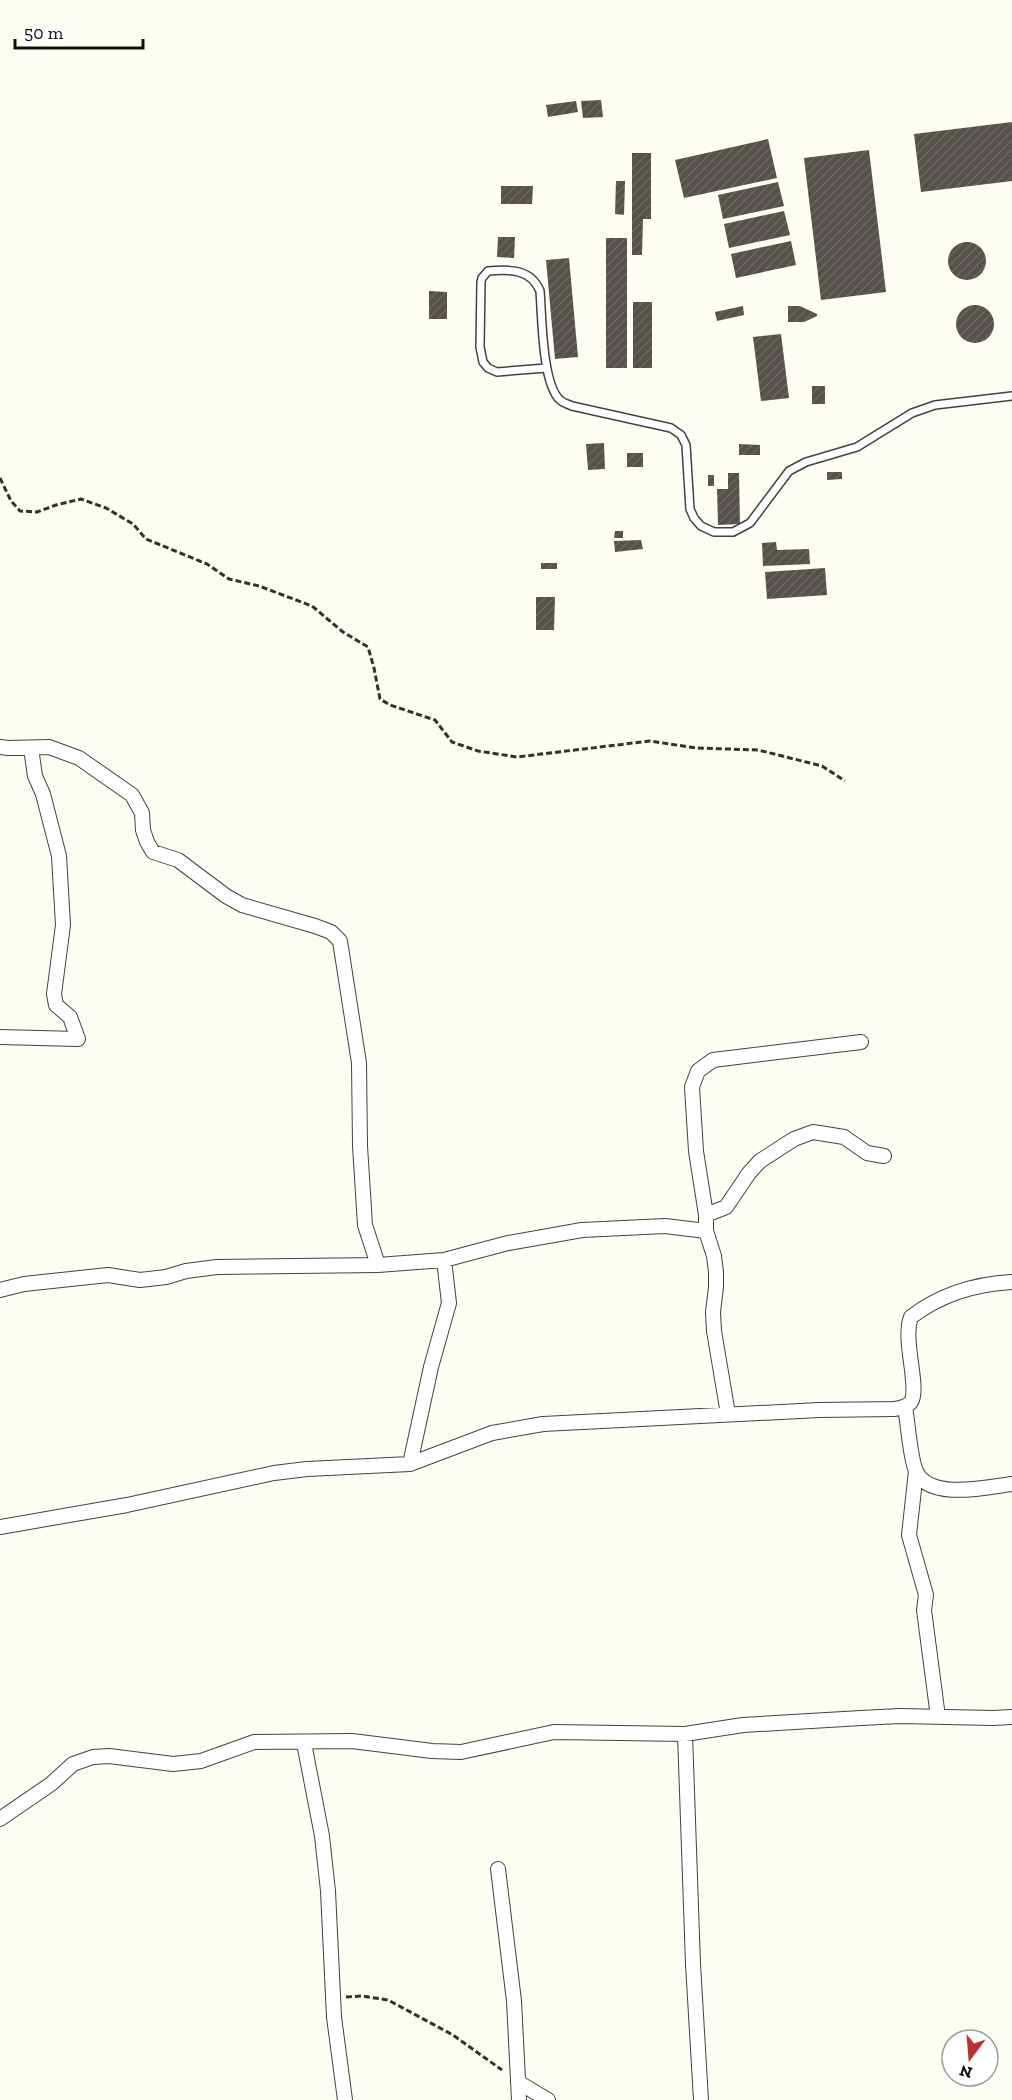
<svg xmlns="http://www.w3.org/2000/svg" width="1012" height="2100" font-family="'Zilla Slab',serif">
<defs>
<pattern id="building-hatch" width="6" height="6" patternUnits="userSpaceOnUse" patternTransform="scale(1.5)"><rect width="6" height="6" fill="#57514c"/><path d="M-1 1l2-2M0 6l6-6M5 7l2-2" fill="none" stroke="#6a6561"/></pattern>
</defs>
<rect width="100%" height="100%" fill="#fefdf2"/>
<path fill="url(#building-hatch)" d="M601,100L603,117L583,118L581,101Z
M576,101L578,112L548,117L546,105Z
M1012,122V181L921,192L914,134Z
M768,139L777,178L684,198L675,160Z
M869,150L886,292L821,300L804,158Z
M632,153H651V219H643L642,255H632Z
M616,181H625L624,215L615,214Z
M778,182L784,206L723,219L718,195Z
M501,186H533L532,204H501Z
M784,211L790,235L729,248L724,224Z
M498,237H515L514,258L497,257Z
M606,238H627V368H606Z
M791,241L796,265L736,278L731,254Z
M948 261a19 19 0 1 1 38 0a19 19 0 1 1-38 0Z
M569,258L578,357L555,359L546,260Z
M429,291L447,292V319H429Z
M633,302H652V368H633Z
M956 324a19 19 0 1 1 38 0a19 19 0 1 1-38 0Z
M743,306L744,315L717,321L715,312Z
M788,306H800L817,314V316L804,322H788Z
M781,334L789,398L761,401L753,337Z
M812,386H825V404H812Z
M604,443L605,469L588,470L586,444Z
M739,444L760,445V455H739Z
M627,453H643V467H627Z
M827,472H842V479L827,480Z
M728,473H739L740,524L718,525L717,489H728Z
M708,475H714V486H708Z
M615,531H623V538H614Z
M641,540L643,549L615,552L614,541Z
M776,542L777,550L809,549L810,564L763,566L762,543Z
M541,563H557V569H541Z
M825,568L827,595L767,599L765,572Z
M536,597H555L554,630H536Z"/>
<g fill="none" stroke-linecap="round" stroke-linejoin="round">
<defs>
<path id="lane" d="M546,368L497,372L488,368L483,362L480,347L481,282L482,278L488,271C510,269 531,269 540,291C542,315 542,384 560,400C563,403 568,404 572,406L671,428L681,435L686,445L690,509L694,518L701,526L714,532H733L750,523L789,471L806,462L857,447L912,413L935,405L1012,396"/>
<path id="street" d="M0,747L8,748L49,747L79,758L132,795L142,813L143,830L147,842L153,852L178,860L226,896L242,905L315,926L331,932L340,941L359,1063L360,1146L365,1225L378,1265
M0,1037L78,1039L70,1017L56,1005L54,994L63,925L59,856L43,794L35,776L31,748
M706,1215L726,1207L749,1173L760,1161L794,1139L813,1132L844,1137L867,1153L884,1156
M0,1290L24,1284L108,1275L140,1280L166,1277L186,1271L217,1267L378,1265L444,1260L508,1243L582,1230L665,1226L706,1231
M905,1407C908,1423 910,1458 916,1471C929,1501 987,1487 1012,1484
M728,1414L714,1331L713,1312L716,1287V1272L714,1256L706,1231V1215L696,1151L692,1087L698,1071L713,1060L861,1042
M410,1464L431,1367L449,1303L444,1260
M916,1471L909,1535L926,1595L924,1610L938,1717
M0,1527L127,1505L274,1473L307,1469L410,1464L492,1433L543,1424L819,1410L894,1409C900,1408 907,1407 911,1402C920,1387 902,1340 911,1317C941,1294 974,1284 1012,1282
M685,1734L693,1964L701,2100
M304,1743L322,1836L328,1891L334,2017L345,2100
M0,1819L51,1784L73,1764L93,1757L109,1756L173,1764L201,1761L254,1742L352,1741L432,1751L461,1752L554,1732L685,1734L743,1725L861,1718L900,1716L993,1718L1012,1717
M498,1869L514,2001L519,2100
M518,2082L548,2100"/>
</defs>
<use href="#lane" stroke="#424242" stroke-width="10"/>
<use href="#street" stroke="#424242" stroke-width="16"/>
<path stroke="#313131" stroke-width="3" stroke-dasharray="6 3" stroke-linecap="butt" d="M0,478L11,501L20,511L37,512L56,505L81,499L106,508L133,524L146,539L207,564L229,579L259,586L312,606L343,632L368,647L374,668L380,699L390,705L435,720L452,742L478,751L517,757L650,741L696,748L758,750L822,766L845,781
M346,1997L362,1996L388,2000L453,2035L502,2070"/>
<use href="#lane" stroke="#fff" stroke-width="7"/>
<use href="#street" stroke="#fff" stroke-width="14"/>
</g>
<g transform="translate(970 2058) rotate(196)"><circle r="28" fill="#ffffff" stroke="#9f9f9f" stroke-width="1.5"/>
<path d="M0-4.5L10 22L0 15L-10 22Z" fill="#b8322e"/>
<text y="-9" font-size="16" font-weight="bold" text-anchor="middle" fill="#0f0f0f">N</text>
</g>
<path d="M15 39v9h128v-9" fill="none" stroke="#0f0f0f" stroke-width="3"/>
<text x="24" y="39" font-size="18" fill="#0f0f0f" stroke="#ffffff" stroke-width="4.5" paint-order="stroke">50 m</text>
</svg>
